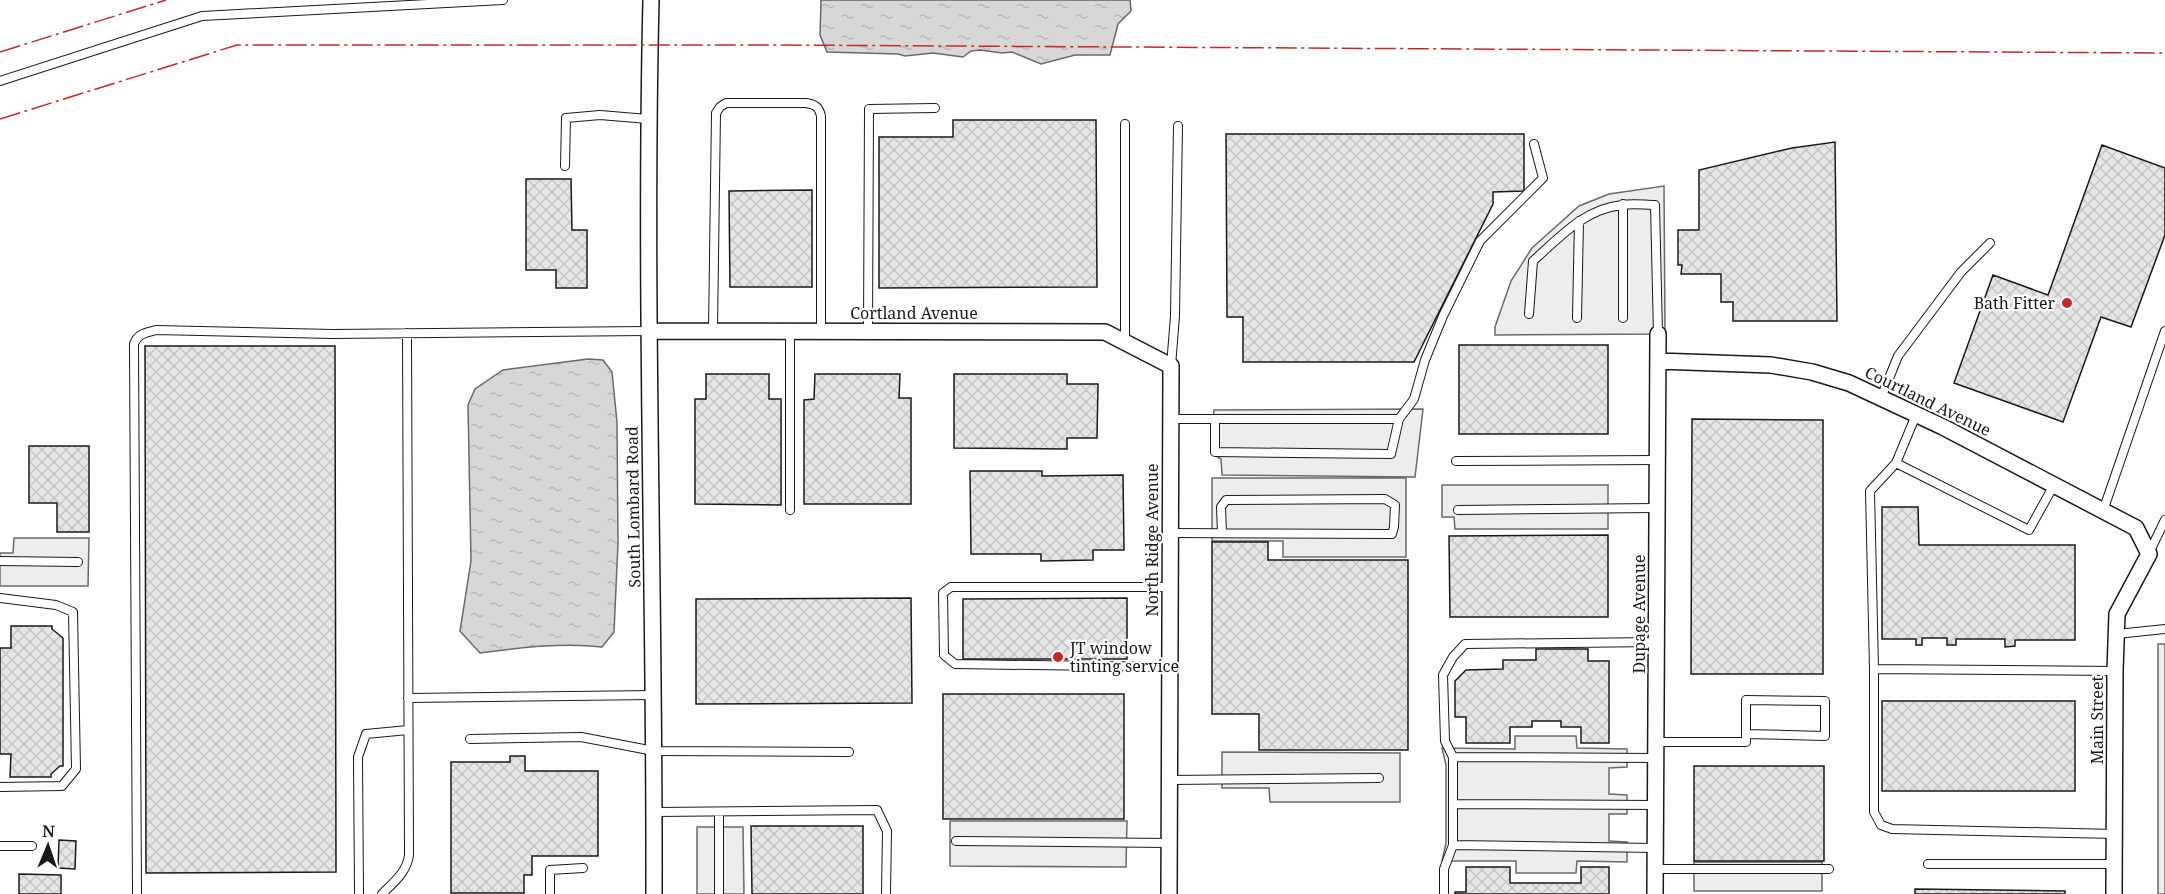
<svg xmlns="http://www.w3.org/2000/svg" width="2165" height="894" font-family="'Noto Serif',serif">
<defs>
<pattern id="water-ripples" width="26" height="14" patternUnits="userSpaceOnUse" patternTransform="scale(1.5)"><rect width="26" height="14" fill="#d7d7d7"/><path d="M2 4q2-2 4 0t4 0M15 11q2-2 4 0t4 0" fill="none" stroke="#b8b8b8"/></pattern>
<pattern id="building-cross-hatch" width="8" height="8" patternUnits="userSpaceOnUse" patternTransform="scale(1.5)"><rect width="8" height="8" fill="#e6e6e6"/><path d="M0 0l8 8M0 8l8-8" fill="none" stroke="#c5c5c5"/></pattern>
</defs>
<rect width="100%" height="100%" fill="#fff"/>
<path fill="#ededed" stroke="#6a6a6a" stroke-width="1.5" d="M1664,186L1665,334L1495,335V327L1511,281L1532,248L1579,206L1609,194Z
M1423,409L1415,477L1222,475L1221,459L1211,453L1214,410Z
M1212,478H1406V557H1283V541H1212Z
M1442,485H1608V529H1455L1454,517H1442Z
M14,538H89L88,586H0V553H13Z
M2158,644H2165V894H2158Z
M1515,736H1576L1577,748L1627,749V767L1609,768V794L1627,795V814H1609V841L1627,842V862L1577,861L1576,873H1516V861H1442L1446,843V765L1442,748L1515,749Z
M1222,752L1400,753V802H1270L1269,788H1222Z
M950,821H1127L1126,867L950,866Z
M697,827H743L744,894H697Z
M1694,862H1822V891H1694Z"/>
<path fill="url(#water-ripples)" stroke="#6a6a6a" stroke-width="1.5" d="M821,0H1130L1131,11L1118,24L1110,55H1075L1041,64L1012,52L1002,53L980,50L971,51L963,57L933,53L905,56L898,54L827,52L820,35Z
M588,359L603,360L612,372L617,422L618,543L614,632L602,647C562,642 519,648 480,653L460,631L471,561L468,405L475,389L503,370Z"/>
<path fill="url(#building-cross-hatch)" stroke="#1a1a1a" stroke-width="1.5" d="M953,120H1096L1097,287L879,288V137H953Z
M1226,134H1524V191L1493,192V204L1414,362H1243V317H1227Z
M1835,142L1837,321H1733V302H1721V274H1681L1682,265H1678V230H1699V170L1792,148Z
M2102,145L2165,168V235L2131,327L2101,317L2063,422L1954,383L1993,275L2048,295Z
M526,179H571L572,230H587V288H556V270H526Z
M812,190V287H730L729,191Z
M1459,345H1608V434H1459Z
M145,346H335L336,872L146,873Z
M706,374H769V399H781V505L695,504V399H706Z
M815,374H900L899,398H911V504H804V400L814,399Z
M954,374H1067V384H1098L1097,438H1067V449L954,448Z
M1692,419L1823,420V674H1691Z
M29,446H89V532H57V503H29Z
M970,471H1042V476L1123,475L1124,550H1093V560L1041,561V554H971Z
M1882,507H1918L1919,545H2075V640H2015V646L2005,647V639H1956V645H1947V638H1922V645H1916V639H1882Z
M1608,535V617H1450L1449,536Z
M1212,542H1268V560H1408V750H1259V714H1212Z
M911,598L912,703L696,704V599Z
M1127,598V659H963V599Z
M11,626H52V629L63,638V766H60L51,774V777H10L11,754H0V648H11Z
M1536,649H1588V661H1609V743H1581V727H1561V721H1532V727H1510V743H1466V717H1455V681L1466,670L1503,669V660H1536Z
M943,694H1124V819H943Z
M1882,701H2075V791H1882Z
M510,756H525V771H598V856H532V875H524V893H451V762H510Z
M1694,766H1824V861H1694Z
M751,826H863V894H752Z
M59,840L76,841L75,869L58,868Z
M1466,867H1510V883H1581V867H1609V894H1455V892H1466Z
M19,874L61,875V894H19Z
M1915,889L2065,891V894H1915Z"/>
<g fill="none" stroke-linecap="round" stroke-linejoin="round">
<defs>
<path id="lane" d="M0,81L202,16L503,0
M565,166L566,118L600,115L648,119
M1623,204V318
M1529,314L1533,261C1560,237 1584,209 1622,205C1633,203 1645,205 1655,205L1658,334
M1577,318L1579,221
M713,330L716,113L720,107L726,103H805C815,104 819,107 821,116V331
M790,331V510
M868,331L869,109L935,108
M1125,342V124
M1171,366L1175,316L1178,126
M1881,398L1898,356L1961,272L1990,243
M1916,415L1896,463L1870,491L1874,669V812L1881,825L1892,829L2116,834
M1170,419H1399
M1215,419V452L1391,454L1399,419L1414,399L1425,360L1443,316L1480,241L1543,178L1534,144
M1456,461L1658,460
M1896,463L2029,530L2054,485
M1458,510L1657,508
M2103,511L2165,331
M1169,533L1392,534L1394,527L1395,505L1385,499L1226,500L1221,507L1222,533
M2149,553L2165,520
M0,561L78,562
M0,598L56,605L73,612L76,769L62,786L0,787
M2117,634L2165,629
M1170,667L955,664L944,655L943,593L951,587H1170
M1874,669L2115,671
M408,698L654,695
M470,739L581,737L654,751L849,752
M1656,742H1746V700L1825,701V736L1746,734
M1453,757L1656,758
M1169,780L1379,778
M1453,804L1655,805
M655,812L877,810L887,831L886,894
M719,812V894
M956,841L1169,843
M1453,845L1655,848
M0,846H32
M1928,864H2115
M1655,869H1829
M137,894L134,344C138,333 146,333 156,330L333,334L648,331
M359,894L358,757L366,734L408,730
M382,894C394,882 407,872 409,855L407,333
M550,894V870L583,868
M1444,894V869L1453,845V757L1445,741L1443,675L1453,657L1465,644L1657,642"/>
<path id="street" d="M651,0C644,298 655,596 654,894
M648,331L1105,332L1171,366L1169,894
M1658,361L1771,365L1812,372L1849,383L1943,427L2136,528L2149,554L2117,614L2115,671L2114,894
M1655,894L1658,334"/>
</defs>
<use href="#lane" stroke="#1a1a1a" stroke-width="10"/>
<use href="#street" stroke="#1a1a1a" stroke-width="18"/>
<use href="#lane" stroke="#fff" stroke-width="8"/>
<use href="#street" stroke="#fff" stroke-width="15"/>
<path stroke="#c62828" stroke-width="1.5" stroke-dasharray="21 4.5 3 4.5" stroke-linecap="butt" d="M0,52L166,0
M0,119L237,45H777L2165,53"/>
</g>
<g fill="#c62828" stroke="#fff" stroke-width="2">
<circle cx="2067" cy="303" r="6"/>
<circle cx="1058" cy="657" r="6"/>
</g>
<g text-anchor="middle" stroke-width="4.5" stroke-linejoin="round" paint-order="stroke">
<g font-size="16" fill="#1a1a1a" stroke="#fff" text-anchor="end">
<text x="2055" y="309">Bath Fitter</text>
<text x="1070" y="654" text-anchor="start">JT window<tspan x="1070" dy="18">tinting service</tspan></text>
</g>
<g font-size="16" fill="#1a1a1a" stroke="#fff">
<text x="914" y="319">Cortland Avenue</text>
<text transform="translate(1928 401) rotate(26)" y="6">Courtland Avenue</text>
<text transform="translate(633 507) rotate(-91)" y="6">South Lombard Road</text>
<text transform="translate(1152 540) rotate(-90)" y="6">North Ridge Avenue</text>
<text transform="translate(1639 614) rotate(-90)" y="6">Dupage Avenue</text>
<text transform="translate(2097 720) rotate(-90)" y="6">Main Street</text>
</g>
</g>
<g transform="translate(48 846) rotate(2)" stroke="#ffffff" stroke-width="4.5" paint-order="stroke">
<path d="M0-4.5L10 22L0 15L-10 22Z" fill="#1a1a1a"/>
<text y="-9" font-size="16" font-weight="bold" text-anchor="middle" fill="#1a1a1a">N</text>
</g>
</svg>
